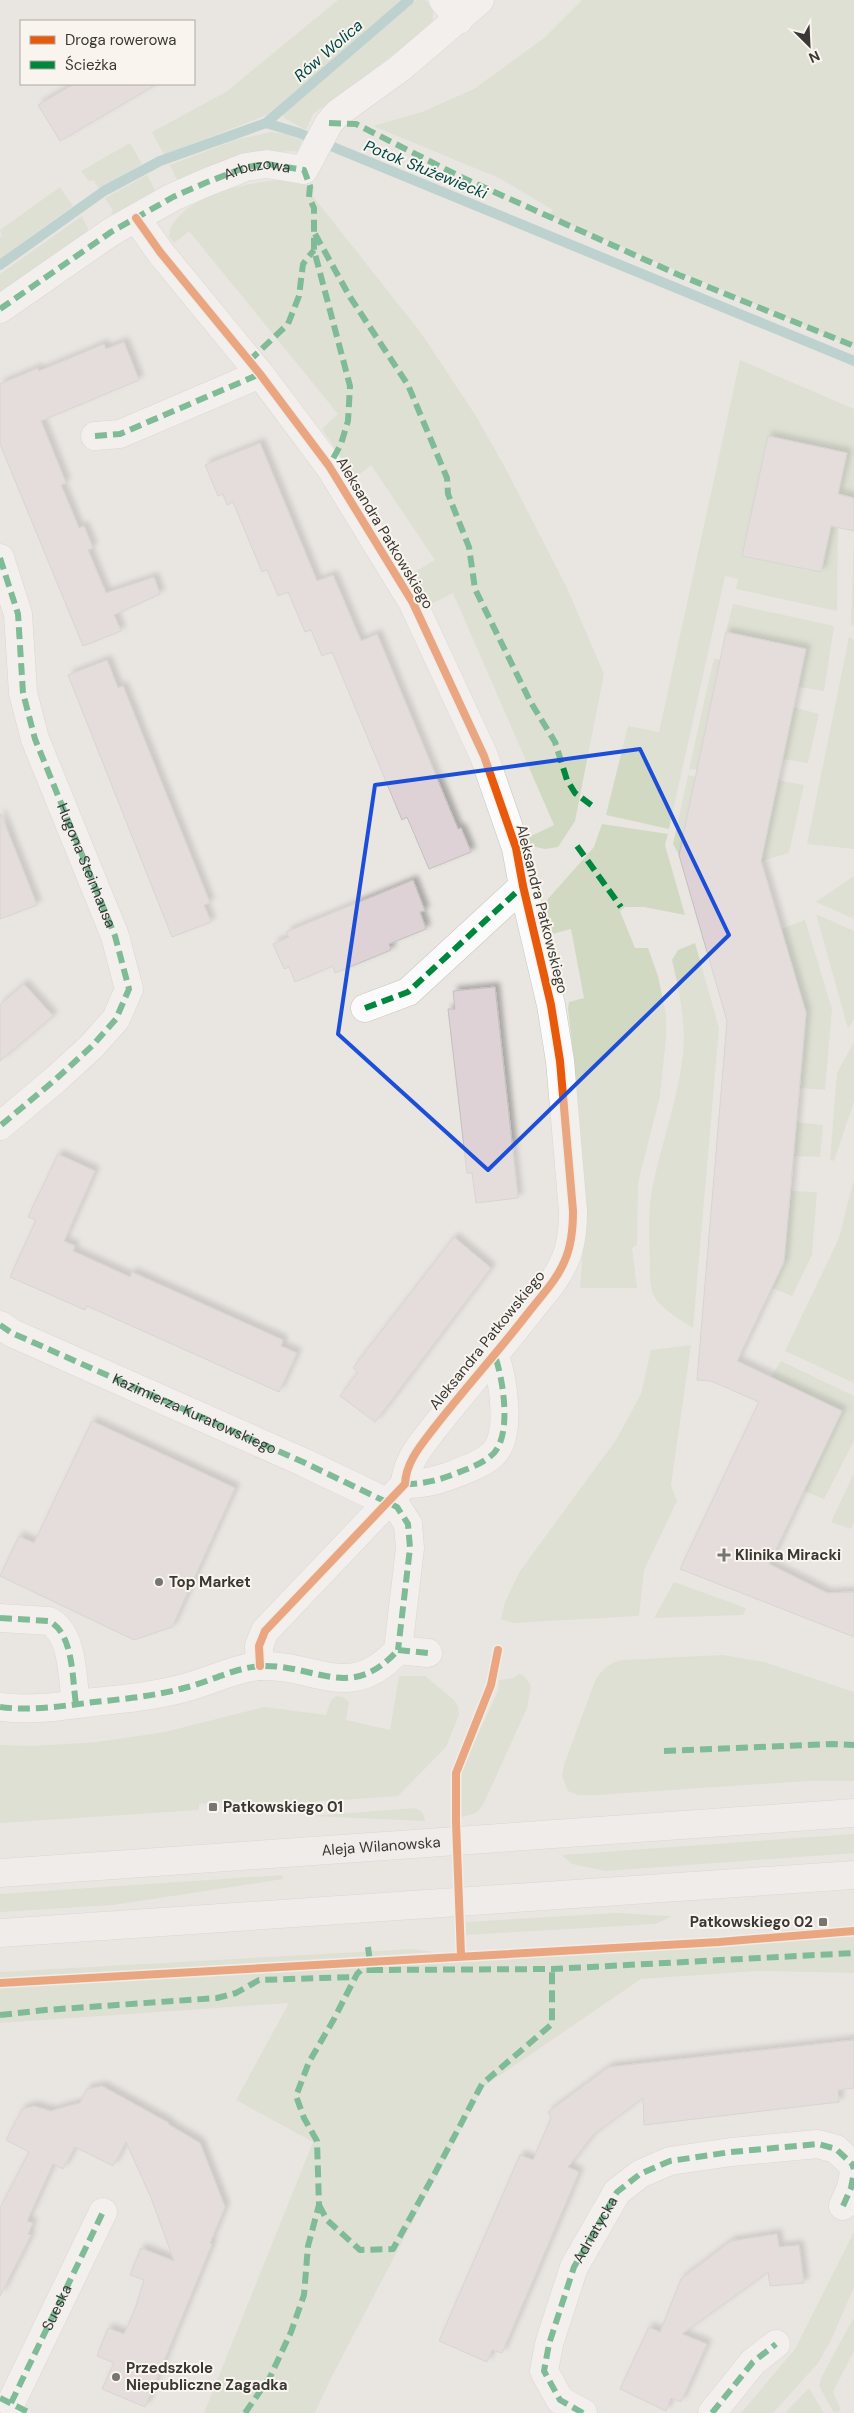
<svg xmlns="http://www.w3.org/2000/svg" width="854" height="2413" font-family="'DM Sans',sans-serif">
<defs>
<filter id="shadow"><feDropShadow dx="4.5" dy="-4.5" stdDeviation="2.5" flood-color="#0004"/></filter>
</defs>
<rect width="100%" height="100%" fill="#e9e6e2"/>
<path fill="#d1d9c2" d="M338,0H405L277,111L164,155L152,132L226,92Z
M416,0H426L433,10V21L430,23L432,26L313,114L306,130L284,118L282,112Z
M582,0H854V347L548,215L553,210L499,178L373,126L422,112L474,89L544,38Z
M271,132L285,134L302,140L298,151L271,152L178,182L170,165L235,140Z
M130,143L142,164L99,189L94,180L89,181L81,171Z
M147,175L157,194L114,215L111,213L113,210L105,198Z
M281,180L315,187L312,195L421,333L476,416L508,473L567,588L604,674L575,821L558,847L545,849L531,846L527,838L554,825L453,593L429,605L411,574L435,560L371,465L355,478L322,429L338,414L189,231L174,243L169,237C171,199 250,181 281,180Z
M60,187L73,206L0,259V237L2,236L0,230Z
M82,216L90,233L0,294V274Z
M740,360L854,409V498L838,494L847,453L768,436L742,556L821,572L831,526L838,527L837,611L736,589L738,579L725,576L669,829L606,815L628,726L659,732Z
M854,531V626L851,625Z
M733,604L834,626L824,691L798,687L806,649L726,632Z
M849,637L854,640V849L807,844Z
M714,658L721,660L698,770L689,769Z
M793,707L819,714L808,763L782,759Z
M688,775L696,777L679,855L673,844Z
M777,780L804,785L789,853L761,861Z
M602,824L668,834L665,845L685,915L644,907H625L620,911L635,948H648L658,976L666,1014V1038L660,1096L638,1183L637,1245L632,1248L637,1288H580C589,1195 579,1101 568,1009L569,1002L584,998L571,929L548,935L546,901L594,847Z
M854,876V919L816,902Z
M816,914L854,931V1019L848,1029Z
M805,920L832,1009L825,1090L800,1088L806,1013L781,929Z
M695,943L719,1028L693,1328C680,1319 660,1309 653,1294C649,1284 650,1271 650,1260C649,1235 648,1208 653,1184C662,1143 676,1104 682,1062C687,1028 680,993 672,960L678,950Z
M854,1042V1102L834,1161L830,1160L837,1073Z
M797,1122L823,1125L820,1157L794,1156Z
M854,1178V1383L785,1351L839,1238Z
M791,1191L817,1192L812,1255L792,1296L772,1288L784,1262Z
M691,1345L671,1485L677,1501L644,1570L639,1616L514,1623L501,1619L505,1602L520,1571L616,1440L641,1394L651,1350Z
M781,1361L854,1396V1441L824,1499L804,1491L842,1411L771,1377Z
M854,1473V1523L851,1529L831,1522Z
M674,1582L746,1608L743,1615L654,1618Z
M723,1655L764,1662L854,1692V1781H807L596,1795H578L568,1791L562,1776L564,1765L595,1681C602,1669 608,1664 621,1660Z
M520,1674L526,1678L531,1686L527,1708L483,1805L476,1813L462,1817L460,1780L463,1767L498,1691L499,1680L513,1678Z
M399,1676H425L454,1700L458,1707L459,1715L446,1747L398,1796L227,1808V1802L199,1804V1810L0,1823V1745L33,1746L97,1742L165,1732L264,1707L326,1715L331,1700L336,1696L343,1697L349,1702L346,1720L390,1730Z
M415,1808C422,1811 424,1814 425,1821L310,1816Z
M854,1834V1853L606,1871L572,1864L562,1855Z
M282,1875L283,1879L113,1905L0,1912V1894Z
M617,1913L672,1916L656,1924L466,1935V1922Z
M854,1936V1973L758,1971L641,1979L483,2087L331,2378L315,2413H204L313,2142L236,2100L289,2003L0,2023V1988Z
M413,1949L434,1952L0,1979V1972Z
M854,2232V2287L832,2338L819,2362L773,2413H741L795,2349Z
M854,2317V2351L833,2392L841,2410L834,2413L819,2386L822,2376Z
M809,2388L824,2413H785Z"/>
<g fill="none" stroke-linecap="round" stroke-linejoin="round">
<path stroke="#88bab9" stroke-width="10" d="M266,123L409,0
M0,265L104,191L160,161L266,123L299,133L854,361"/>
</g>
<path fill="#ded2d6" stroke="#c2c0be" filter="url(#shadow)" d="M74,84H157L60,141L38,105Z
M124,342L139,380L41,421L66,483L61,485L79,528L84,526L93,548L88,550L106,593L154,577L160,594L114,615L121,631L83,646L0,444V384L38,368L39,371L104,344L106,349Z
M768,436L847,453L838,494L854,498V531L831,526L821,572L742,556Z
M260,443L317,581L333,575L361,641L377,634L458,829L461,828L471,852L429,869L407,817L402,820L332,652L322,656L311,630L305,632L288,592L278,596L267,570L262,572L233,502L227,505L223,494L218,496L205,465Z
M726,632L806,649L761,861L806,1013L784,1262L737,1361L842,1411L769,1564L827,1593L854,1592V1637L680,1569L759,1402L711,1381L697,1380L727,1021L679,855Z
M107,660L118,688L123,686L210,903L204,905L211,922L172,937L68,675Z
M1,814L37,905L0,919V815Z
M413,880L425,911L420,912L426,929L389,944L391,950L335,973L333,966L295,982L289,967L284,969L273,944L289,937L286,932Z
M24,984L53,1016L0,1061V1005Z
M495,987L518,1198L476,1203L472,1173H467L448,1009H455L453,991Z
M58,1154L95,1171L64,1241L75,1246L73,1251L130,1277L132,1272L283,1340L281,1346L297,1353L279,1392L87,1306L85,1310L10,1277L36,1220L28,1217Z
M454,1237L491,1268L375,1422L340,1396L358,1372L353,1368Z
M92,1421L235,1488L172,1627L134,1640L0,1576L19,1536L34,1543Z
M854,2040V2088L838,2090L839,2102L644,2125L643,2098L593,2135L568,2167L579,2172L502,2353L492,2350L487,2362L439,2341L520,2155L533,2160L551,2118L548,2112L609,2067Z
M102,2086L169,2123L168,2124L200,2143L225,2207L210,2243L212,2244L145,2407L102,2389L114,2363L97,2356L108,2328L124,2334L135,2309L144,2280L130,2275L141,2248L174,2261L151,2198L126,2142L113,2166L75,2147L63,2169L53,2164L27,2221L33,2223L28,2234L31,2235L0,2296V2208L29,2152L6,2140L22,2109L34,2106L51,2111L64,2107L80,2103L87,2089Z
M777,2234L779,2247L799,2245L804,2283L770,2286L768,2272L682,2334L707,2344L681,2402L671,2398L666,2411L620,2389L649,2327L660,2332L681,2279L731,2241Z"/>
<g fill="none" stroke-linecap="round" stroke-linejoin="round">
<defs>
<g id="minor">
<path d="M443,0L459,20"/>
<path d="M136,218L160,252L260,374L329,466L413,603L484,756L516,848L523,886L551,1005L560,1061L573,1211C573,1228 572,1244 565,1260C557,1280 541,1296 528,1313C498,1352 465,1388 434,1428C421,1445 406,1462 405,1484L265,1631L259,1646L260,1666"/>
<path id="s1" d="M0,309L111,232L173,197L205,183L246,167L267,164L304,170L329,123L338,113L399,69L480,0"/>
<path d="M95,436L120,434L260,374"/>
<path d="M0,558L18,614L23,693L35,739L115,936L129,989L116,1019L92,1046L56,1079L0,1126"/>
<path d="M365,1008L408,992L523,886"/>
<path id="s2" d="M0,1325L12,1333L303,1462L397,1507L408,1524L410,1548L398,1650"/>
<path d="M405,1484C425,1484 439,1480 457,1473C470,1468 484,1463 494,1453C512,1433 503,1379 495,1356"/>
<path d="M0,1618L49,1621C74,1634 72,1679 76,1704"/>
<path d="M398,1650L428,1653"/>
<path d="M0,1707C30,1711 64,1706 94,1702C124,1699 155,1696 184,1688C209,1682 234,1668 260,1666C317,1664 350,1703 398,1650"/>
<path d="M843,2206L851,2188L854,2172"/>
<path d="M11,2403L103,2212"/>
<path id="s3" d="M583,2413L560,2400L544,2371L549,2344L574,2267L617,2192L640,2174L670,2161L731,2152L818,2144L836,2149L852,2164L854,2169"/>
<path d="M712,2413L753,2362L776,2344"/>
</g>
<g id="secondary">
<path id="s4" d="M0,1873L854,1813"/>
<path d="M0,1933L854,1875"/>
</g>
</defs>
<use href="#minor" stroke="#c7c4c2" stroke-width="29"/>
<use href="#secondary" stroke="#c7c4c2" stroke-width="29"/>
<use href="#minor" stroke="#fcfbfb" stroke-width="28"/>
<use href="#secondary" stroke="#f7f4f2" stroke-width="28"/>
<g stroke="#00873e" stroke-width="6" stroke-dasharray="12 6" stroke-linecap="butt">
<path d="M329,123L356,124L461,177L679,275L854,346"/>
<path d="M315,234L350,297L408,385L447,478L448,494L469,547L475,589L530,701L555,742L567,780L575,793L594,807"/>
<path d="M0,309L111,232L173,197L205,183L246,167L267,164L304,170L310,186L309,197L314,208V250L350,386L348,421L341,444L329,466"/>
<path d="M249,361L288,324L299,296L303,264L314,250"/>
<path d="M95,436L120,434L260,374"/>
<path id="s5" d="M0,558L18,614L23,693L35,739L115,936L129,989L116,1019L92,1046L56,1079L0,1126"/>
<path d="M577,846L621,907"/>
<path d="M365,1008L408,992L523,886"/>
<path d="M0,1325L12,1333L303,1462L397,1507L408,1524L410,1548L398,1650"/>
<path d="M405,1484C425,1484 439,1480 457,1473C470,1468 484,1463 494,1453C512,1433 503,1379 495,1356"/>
<path d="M0,1618L49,1621C74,1634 72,1679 76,1704"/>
<path d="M398,1650L428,1653"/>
<path d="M0,1707C30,1711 64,1706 94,1702C124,1699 155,1696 184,1688C209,1682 234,1668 260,1666C317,1664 350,1703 398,1650"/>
<path d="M664,1751L832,1744L854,1745"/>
<path d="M371,1970L552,1969L854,1953"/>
<path d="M0,2015L45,2010L217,1998L236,1993L259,1980L354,1977"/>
<path d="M319,2205L327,2220L360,2250L393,2249L435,2173L482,2084L552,2024V1969"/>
<path d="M843,2206L851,2188L854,2172"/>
<path d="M0,2398L30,2413"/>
<path id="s6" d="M11,2403L103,2212"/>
<path d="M245,2413L270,2377L291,2332L304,2295L308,2246L319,2205L317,2141L304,2118L296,2096L309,2062L334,2019L357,1974L361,1970H371L368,1947"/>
<path d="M583,2413L560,2400L544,2371L549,2344L574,2267L617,2192L640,2174L670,2161L731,2152L818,2144L836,2149L852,2164L854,2169"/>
<path d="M712,2413L753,2362L776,2344"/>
</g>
<defs>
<path id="cycleway" d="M136,218L160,252L260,374L329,466L413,603L484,756L516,848L523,886L551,1005L560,1061L573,1211C573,1228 572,1244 565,1260C557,1280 541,1296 528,1313C498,1352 465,1388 434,1428C421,1445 406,1462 405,1484L265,1631L259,1646L260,1666
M461,1955L456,1822V1773L491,1685L498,1650
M0,1983L719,1942L854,1931"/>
</defs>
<use href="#cycleway" stroke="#f9f4ed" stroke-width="11"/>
<use href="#cycleway" stroke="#e8590c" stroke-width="8"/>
</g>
<path d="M0 0H854V2413H0ZM640,749L729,935L488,1170L338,1034L375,785Z" fill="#e9e6e2" fill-opacity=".55" fill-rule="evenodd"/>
<path fill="none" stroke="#1d4ed8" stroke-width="4" stroke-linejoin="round" d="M640,749L729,935L488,1170L338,1034L375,785Z"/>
<g fill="#777572" stroke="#f9f4ed" stroke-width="2">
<path d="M721.5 1547.5h5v5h5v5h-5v5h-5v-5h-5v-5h5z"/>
<circle cx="159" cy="1582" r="5"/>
<rect x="208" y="1802" width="10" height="10" rx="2.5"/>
<rect x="818" y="1917" width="10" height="10" rx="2.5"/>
<circle cx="116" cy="2377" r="5"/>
</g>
<g text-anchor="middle" stroke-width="4" stroke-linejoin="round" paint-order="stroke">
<g font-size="15" fill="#3a3835" stroke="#f9f4ed">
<text dy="5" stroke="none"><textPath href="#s1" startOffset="296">Arbuzowa</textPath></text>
<text transform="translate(385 533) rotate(59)" y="5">Aleksandra Patkowskiego</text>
<text dy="5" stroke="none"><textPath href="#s5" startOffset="322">Hugona Steinhausa</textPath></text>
<text transform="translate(542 909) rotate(76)" y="5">Aleksandra Patkowskiego</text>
<text transform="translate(487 1340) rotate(-51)" y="5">Aleksandra Patkowskiego</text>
<text dy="5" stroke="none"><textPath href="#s2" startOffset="214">Kazimierza Kuratowskiego</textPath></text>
<text dy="5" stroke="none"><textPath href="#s4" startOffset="382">Aleja Wilanowska</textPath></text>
<text dy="5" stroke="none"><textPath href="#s3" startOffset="211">Adriatycka</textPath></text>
<text dy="5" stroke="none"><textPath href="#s6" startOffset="106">Sueska</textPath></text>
</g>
<g font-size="15" font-weight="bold" fill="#3a3835" stroke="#f9f4ed" text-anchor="start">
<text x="735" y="1560">Klinika Miracki</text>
<text x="169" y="1587">Top Market</text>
<text x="223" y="1812">Patkowskiego 01</text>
<text x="813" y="1927" text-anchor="end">Patkowskiego 02</text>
<text x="126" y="2373">Przedszkole<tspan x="126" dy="17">Niepubliczne Zagadka</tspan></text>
</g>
<g font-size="16" font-style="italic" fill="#01494a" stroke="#f9f4ed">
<text transform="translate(328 50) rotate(-41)" y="6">Rów Wolica</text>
<text transform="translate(426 169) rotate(22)" y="6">Potok Służewiecki</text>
</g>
</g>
<rect x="20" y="20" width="175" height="65" fill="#f9f4ed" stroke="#ada9a3"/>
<rect x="30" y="36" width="25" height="8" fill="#e8590c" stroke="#ada9a3"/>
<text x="65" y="45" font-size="15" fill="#3a3835">Droga rowerowa</text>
<rect x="30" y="61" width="25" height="8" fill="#00873e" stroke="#ada9a3"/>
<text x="65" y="70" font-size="15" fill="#3a3835">Ścieżka</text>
<g transform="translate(809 45) rotate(156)" stroke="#f9f4ed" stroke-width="4" paint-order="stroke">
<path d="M0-4L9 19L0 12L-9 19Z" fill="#3a3835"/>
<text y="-8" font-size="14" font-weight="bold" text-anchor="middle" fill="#3a3835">N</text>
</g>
</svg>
